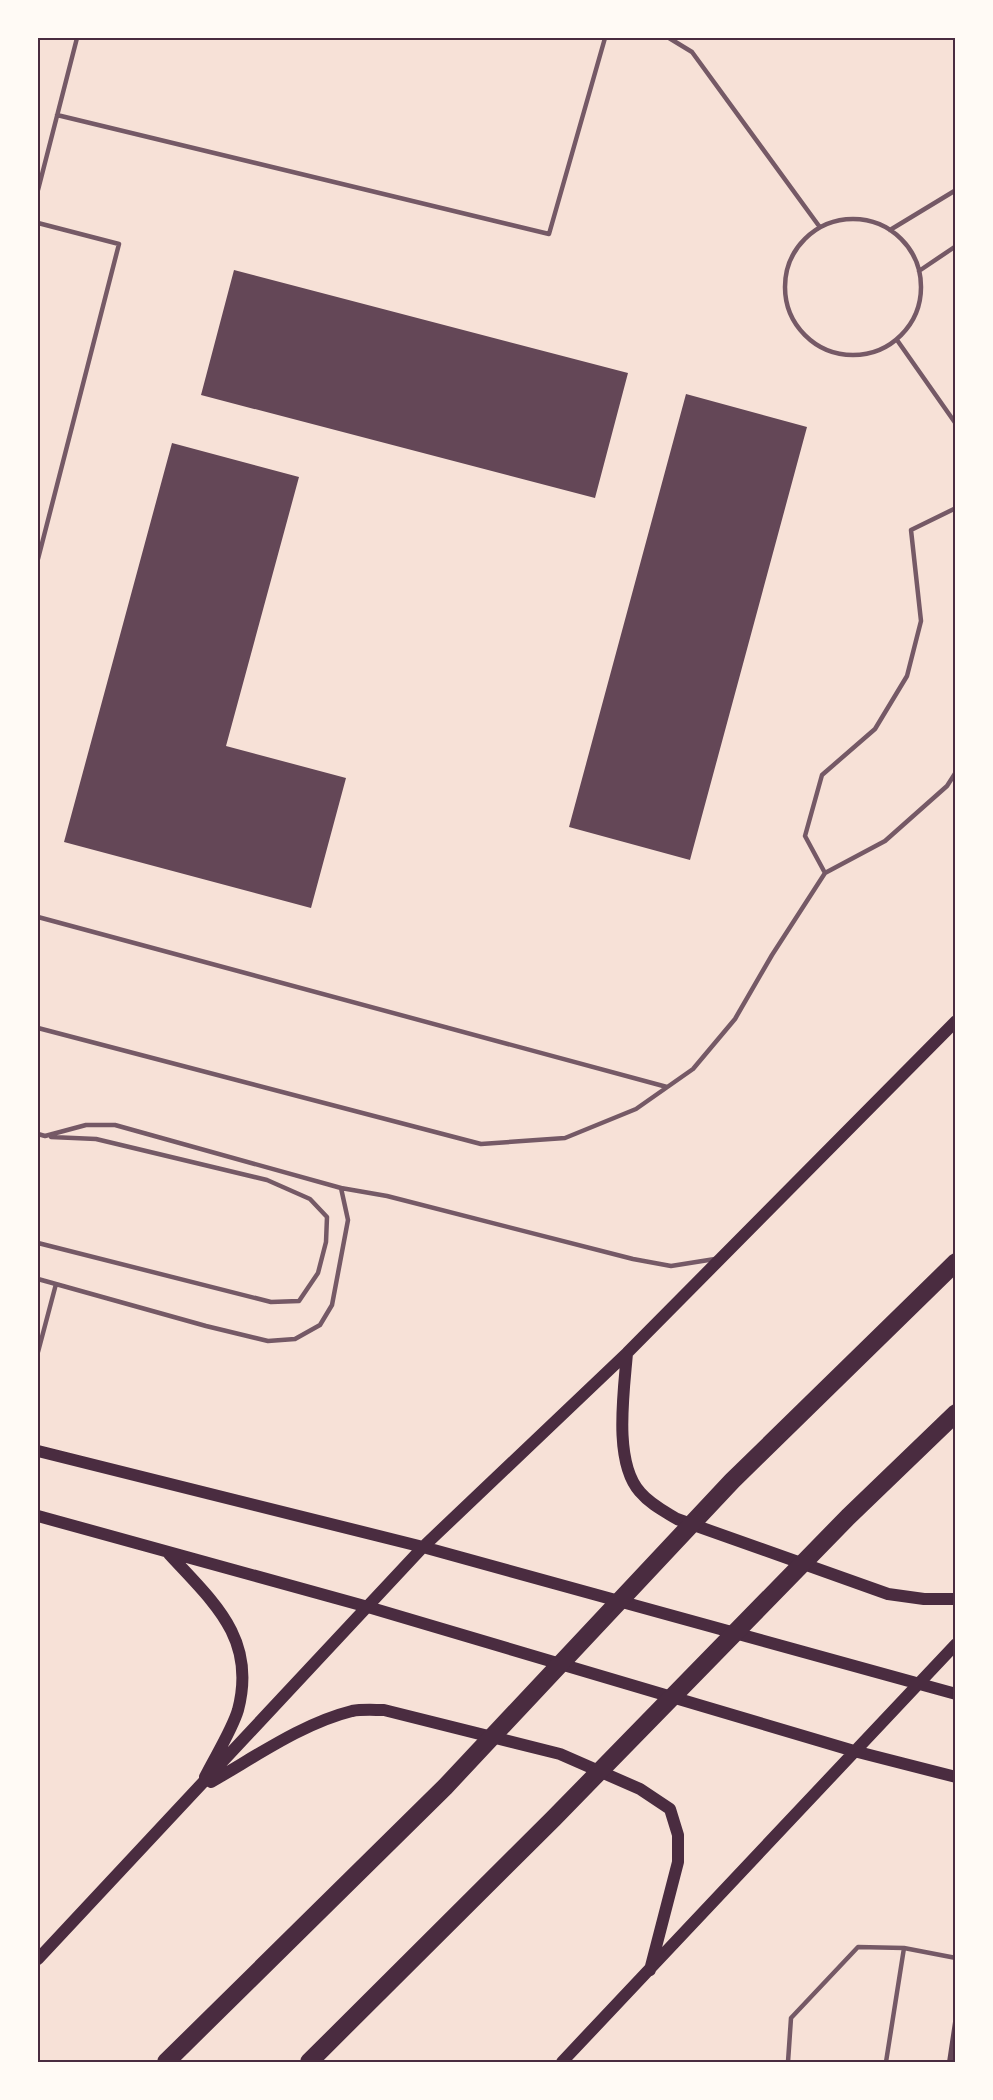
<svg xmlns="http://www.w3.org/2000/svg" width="993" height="2100" font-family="'IBM Plex Sans',sans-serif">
<rect width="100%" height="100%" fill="#f7e1d7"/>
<path fill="#644757" d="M234,270L628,373L595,498L201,395Z
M686,394L807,427L690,860L569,827Z
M172,443L299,477L226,746L346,778L311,908L64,842Z
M954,2015L956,2062H947Z"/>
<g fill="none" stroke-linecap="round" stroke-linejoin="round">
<path stroke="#755966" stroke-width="4.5" d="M669,38L692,52L819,226
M57,115L549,234L605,38
M38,190L77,38
M785 287a68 68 0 1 1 136 0a68 68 0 1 1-136 0Z
M38,223L119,244L38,559
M890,230L956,190
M919,271L956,246
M897,340L956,424
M825,873L805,836L822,775L875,729L907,676L921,621L911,530L956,508
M38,917L667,1087
M38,1028L481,1144L565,1138L636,1109L693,1069L735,1019L772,955L825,873L885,841L947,786L956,772
M38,1134L45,1136L86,1125H115L341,1188L348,1220L332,1305L320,1325L295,1339L268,1341L206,1326L38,1279
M341,1188L387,1196L633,1259L671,1266L715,1259
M38,1243L271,1302L299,1301L318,1273L326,1242L327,1217L310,1199L267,1180L96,1139L51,1137
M38,1352L56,1284
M788,2062L791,2018L858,1947L904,1948L956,1958
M886,2062L904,1948"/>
<path stroke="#4a2c40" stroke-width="12" d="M627,1353C624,1391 613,1462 640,1492C650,1504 664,1511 677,1519L888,1594L924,1599H956
M38,1451L423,1547L956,1694
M38,1516L368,1607L854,1751L956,1777
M169,1554C213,1602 257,1638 238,1710C232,1730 215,1757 205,1777
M211,1782C255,1757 303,1723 352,1711C362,1709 374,1710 384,1710L560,1754L640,1789L670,1809L678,1835V1862L650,1970
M38,1959L423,1547L627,1353L956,1021
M562,2062L956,1644"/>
<path stroke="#4a2c40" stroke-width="18" d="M166,2062L445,1787L732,1481L956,1262
M309,2062L554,1818L848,1517L956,1413"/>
</g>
<rect width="993" height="2100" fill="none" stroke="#fffaf5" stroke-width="78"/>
<rect x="39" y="39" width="915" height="2022" fill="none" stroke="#4a2c40" stroke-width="2"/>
</svg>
